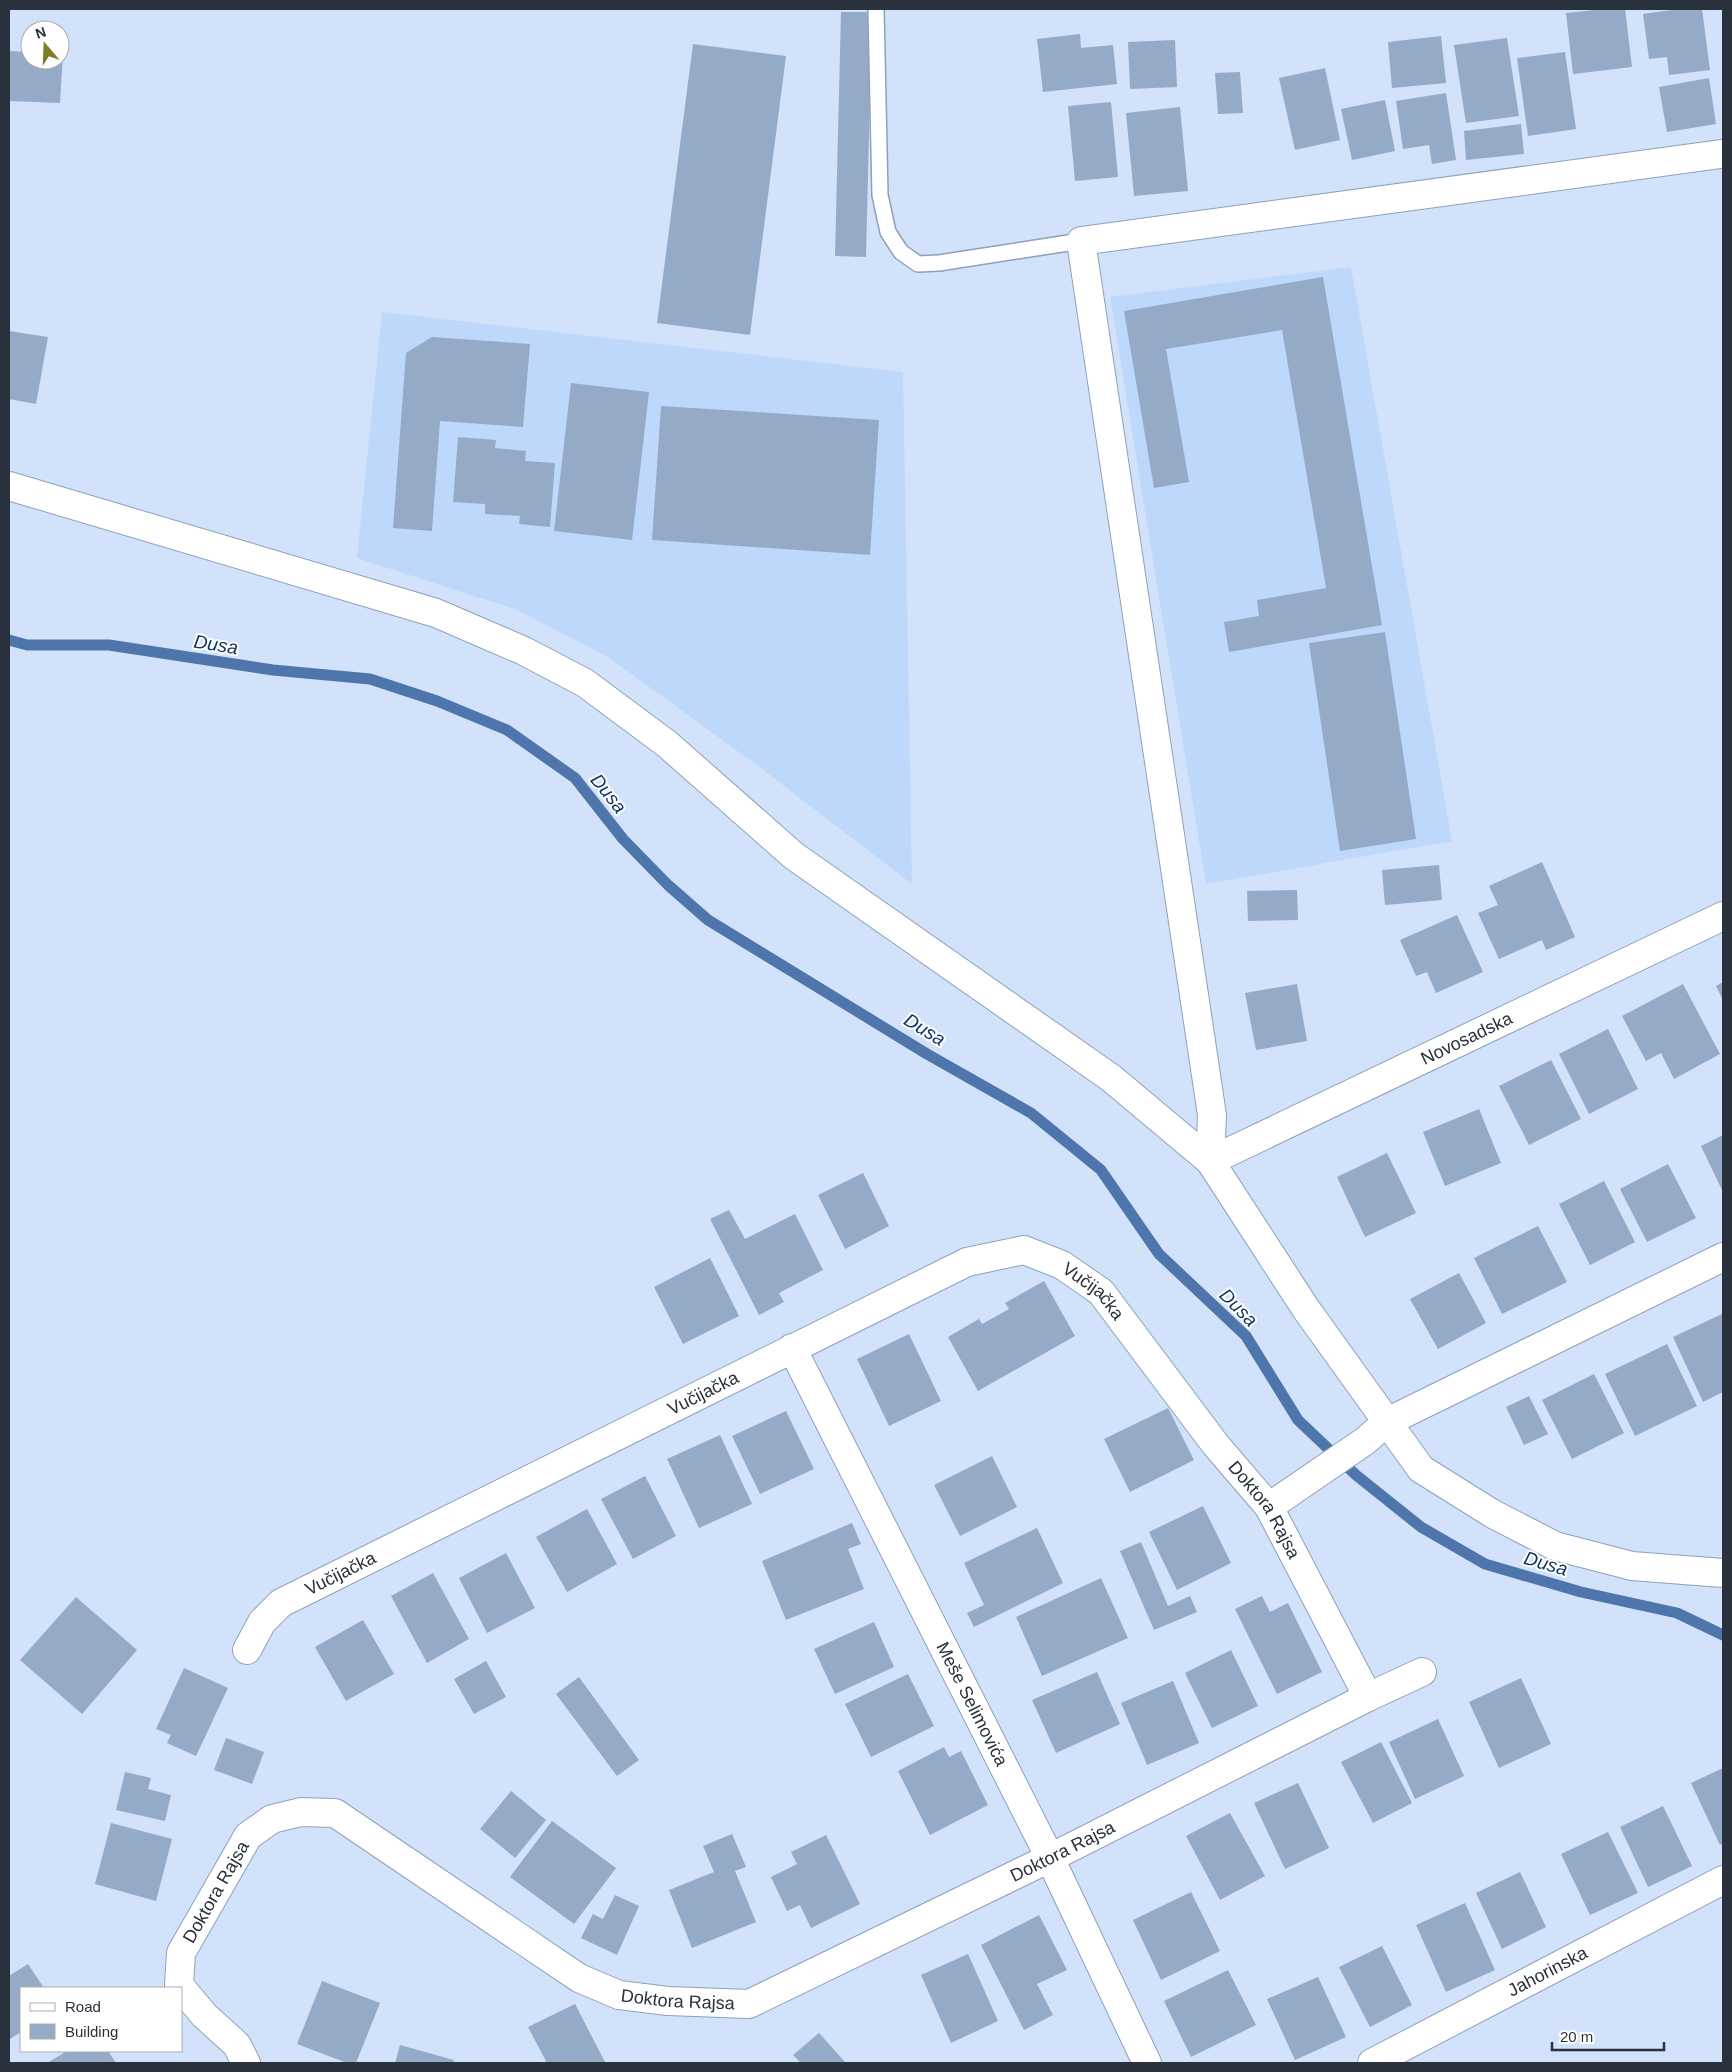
<svg xmlns="http://www.w3.org/2000/svg" width="1732" height="2072" font-family="Arial,sans-serif">
<rect width="100%" height="100%" fill="#d1e2fa"/>
<path fill="#bed8fc" d="M1351,267L1452,841L1206,884L1110,297Z
M382,312L903,372L912,884L758,766L608,657L517,610L357,558Z"/>
<g fill="none" stroke-linecap="round" stroke-linejoin="round">
<path stroke="#4e76ac" stroke-width="11" d="M9,640L27,645H109L273,670L370,679L437,701L507,730L575,778L623,839L668,885L708,920L927,1054L1031,1113L1101,1170L1159,1254L1246,1336L1298,1420L1356,1475L1421,1527L1485,1564L1581,1592L1677,1613L1723,1635"/>
</g>
<path fill="#95aac6" d="M1605,9H1625L1632,67L1573,74L1566,13Z
M1679,9H1702L1710,70L1669,75L1667,57L1649,59L1643,14Z
M841,12H872L866,257L835,256Z
M1080,34L1081,48L1113,45L1117,84L1043,92L1037,39Z
M1441,36L1446,83L1392,88L1388,42Z
M1507,38L1519,116L1466,123L1454,45Z
M1175,40L1177,87L1130,89L1128,42Z
M693,44L786,56L750,335L657,323Z
M9,51L30,52V60H60V53L63,54L60,103L9,101Z
M1565,52L1576,129L1528,136L1517,58Z
M1325,68L1340,140L1295,150L1279,78Z
M1240,72L1243,113L1218,114L1215,73Z
M1709,78L1716,124L1667,132L1659,87Z
M1446,93L1456,160L1432,164L1429,145L1403,149L1396,101Z
M1385,100L1395,151L1352,160L1341,109Z
M1111,102L1118,177L1075,181L1068,106Z
M1180,107L1188,191L1134,196L1126,113Z
M1521,124L1524,154L1466,160L1464,131Z
M1323,277L1382,625L1229,652L1224,622L1259,616L1257,600L1326,588L1282,330L1166,349L1189,482L1154,488L1124,311Z
M9,331L48,337L36,404L9,399Z
M432,337L530,344L523,427L440,421L432,531L393,528L406,353Z
M571,383L649,392L632,540L554,531Z
M661,406L879,420L870,555L652,540Z
M458,437L496,440L495,448L526,451L525,461L555,463L550,527L519,524L520,516L485,514V504L453,502Z
M1385,632L1416,839L1340,851L1309,643Z
M1542,862L1575,937L1546,950L1542,940L1499,959L1478,913L1498,905L1489,886Z
M1439,865L1442,900L1385,905L1382,870Z
M1297,890L1298,920L1248,921L1247,891Z
M1457,915L1483,972L1436,993L1427,972L1416,976L1400,940Z
M1723,982V1000L1716,986Z
M1297,984L1307,1041L1256,1050L1245,993Z
M1683,984L1720,1054L1674,1079L1661,1053L1646,1061L1622,1016Z
M1608,1029L1638,1089L1589,1114L1559,1054Z
M1551,1060L1581,1119L1529,1145L1499,1086Z
M1479,1109L1501,1163L1445,1186L1423,1132Z
M1723,1135V1192L1701,1146Z
M1387,1153L1416,1213L1365,1237L1337,1177Z
M1668,1164L1696,1218L1647,1242L1620,1189Z
M863,1173L889,1226L845,1249L818,1195Z
M1604,1181L1635,1242L1590,1265L1559,1204Z
M729,1210L745,1239L795,1214L823,1270L779,1293L784,1302L759,1315L710,1219Z
M1538,1226L1567,1282L1502,1314L1474,1258Z
M710,1258L739,1316L683,1344L654,1287Z
M1459,1273L1486,1323L1438,1349L1410,1299Z
M1044,1281L1075,1336L978,1391L948,1337L979,1319L982,1324L1009,1309L1005,1303Z
M1722,1314L1723,1392L1703,1402L1673,1337Z
M909,1334L941,1401L889,1426L857,1359Z
M1667,1344L1697,1406L1635,1436L1605,1374Z
M1594,1374L1624,1433L1572,1459L1542,1400Z
M1529,1396L1548,1434L1524,1445L1506,1407Z
M1168,1408L1194,1460L1130,1492L1104,1439Z
M786,1411L814,1469L760,1494L732,1436Z
M720,1435L752,1504L699,1528L667,1459Z
M992,1456L1017,1507L960,1536L934,1485Z
M645,1476L676,1536L633,1559L601,1499Z
M1203,1506L1231,1563L1177,1590L1149,1532Z
M587,1509L617,1564L567,1592L536,1537Z
M852,1523L861,1544L848,1549L864,1589L786,1620L762,1561Z
M1037,1528L1063,1583L974,1627L967,1613L984,1605L964,1563Z
M1141,1542L1168,1606L1190,1596L1197,1612L1154,1630L1120,1551Z
M506,1553L535,1608L487,1633L459,1578Z
M433,1573L469,1639L427,1663L391,1596Z
M1101,1578L1128,1638L1042,1676L1016,1617Z
M1262,1596L1270,1612L1288,1603L1322,1672L1277,1694L1235,1609Z
M76,1597L137,1650L82,1714L20,1660Z
M363,1620L394,1674L346,1701L315,1647Z
M874,1622L894,1667L835,1694L814,1649Z
M1231,1650L1258,1706L1212,1728L1185,1673Z
M486,1661L506,1697L474,1714L454,1679Z
M184,1668L228,1688L196,1756L167,1743L171,1735L156,1729Z
M1097,1672L1120,1724L1056,1753L1032,1700Z
M908,1674L934,1726L871,1757L845,1704Z
M579,1677L639,1760L617,1776L556,1694Z
M1521,1678L1551,1744L1499,1768L1469,1702Z
M1173,1681L1199,1743L1147,1765L1121,1703Z
M1438,1719L1464,1776L1415,1799L1389,1742Z
M226,1738L264,1752L252,1784L214,1770Z
M1381,1742L1412,1803L1373,1823L1341,1762Z
M944,1747L949,1757L961,1751L988,1805L930,1835L898,1771Z
M1723,1768V1843L1720,1845L1691,1783Z
M125,1772L151,1778L148,1789L171,1795L165,1821L116,1810Z
M1298,1783L1329,1848L1285,1869L1254,1803Z
M511,1791L546,1820L515,1858L480,1829Z
M1663,1806L1692,1866L1648,1887L1620,1827Z
M1230,1813L1265,1876L1220,1900L1186,1836Z
M552,1821L616,1868L574,1924L510,1877Z
M111,1823L172,1839L156,1901L95,1884Z
M1608,1832L1638,1893L1590,1915L1561,1854Z
M732,1834L746,1867L735,1871L756,1922L692,1948L669,1890L714,1872L703,1846Z
M826,1835L860,1904L811,1928L800,1905L787,1911L771,1877L797,1864L791,1852Z
M1520,1872L1546,1927L1502,1949L1476,1893Z
M1191,1892L1220,1951L1161,1980L1133,1920Z
M615,1895L639,1906L617,1955L581,1938L593,1914L603,1919Z
M1465,1903L1495,1970L1446,1992L1416,1925Z
M1039,1915L1067,1970L1037,1984L1053,2015L1024,2030L981,1945Z
M1382,1946L1412,2005L1370,2027L1339,1967Z
M968,1954L998,2021L951,2043L921,1975Z
M28,1964L44,1988H21V2032L10,2039L9,1976Z
M1228,1970L1256,2025L1191,2057L1164,2001Z
M1318,1977L1346,2037L1295,2060L1267,1999Z
M322,1981L380,2003L356,2063H347L297,2044Z
M575,2004L605,2062L603,2063H547L528,2027Z
M819,2033L846,2063H801L793,2055Z
M400,2045L454,2060L453,2063H395Z
M67,2051H108L116,2063H47Z"/>
<g fill="none" stroke-linecap="round" stroke-linejoin="round">
<defs>
<path id="service" d="M876,9L880,195L888,232L901,252L918,264L939,263L1081,241"/>
<g id="minor">
<path id="s1" d="M1721,154L1081,241L1212,1115L1210,1161L1723,916"/>
<path id="s2" d="M792,1348L1050,1858L1147,2063"/>
<path d="M1269,1507L1365,1441L1387,1422L1723,1257"/>
<path id="s3" d="M247,1650L262,1622L281,1603L967,1262L1024,1250L1062,1265L1101,1292L1215,1444L1269,1507L1368,1697"/>
<path id="s4" d="M246,2063L237,2045L204,2015L179,1985L181,1953L248,1836L272,1819L301,1812L335,1813L579,1978L619,1995L668,2001L749,2004L1050,1858L1368,1697L1422,1672"/>
<path id="s5" d="M1372,2063L1723,1880"/>
</g>
<path id="secondary" d="M9,486L436,613L524,651L585,683L667,744L794,856L1111,1078L1210,1161L1306,1309L1421,1469L1493,1514L1555,1546L1632,1566L1723,1573"/>
</defs>
<use href="#service" stroke="#8da1bd" stroke-width="18"/>
<use href="#minor" stroke="#8da1bd" stroke-width="30"/>
<use href="#secondary" stroke="#8da1bd" stroke-width="30"/>
<use href="#service" stroke="#fff" stroke-width="15"/>
<use href="#minor" stroke="#fff" stroke-width="28"/>
<use href="#secondary" stroke="#fff" stroke-width="28"/>
</g>
<g text-anchor="middle" stroke-width="4" stroke-linejoin="round" paint-order="stroke">
<g font-size="18" fill="#29313d" stroke="#fff">
<text dy="6" stroke="none"><textPath href="#s1" startOffset="1860">Novosadska</textPath></text>
<text dy="6" stroke="none"><textPath href="#s3" startOffset="965">Vučijačka</textPath></text>
<text dy="6" stroke="none"><textPath href="#s3" startOffset="530">Vučijačka</textPath></text>
<text dy="6" stroke="none"><textPath href="#s3" startOffset="1244">Doktora Rajsa</textPath></text>
<text dy="6" stroke="none"><textPath href="#s3" startOffset="125">Vučijačka</textPath></text>
<text dy="6" stroke="none"><textPath href="#s2" startOffset="399">Meše Selimovića</textPath></text>
<text dy="6" stroke="none"><textPath href="#s4" startOffset="1181">Doktora Rajsa</textPath></text>
<text dy="6" stroke="none"><textPath href="#s4" startOffset="206">Doktora Rajsa</textPath></text>
<text dy="6" stroke="none"><textPath href="#s5" startOffset="198">Jahorinska</textPath></text>
<text dy="6" stroke="none"><textPath href="#s4" startOffset="761">Doktora Rajsa</textPath></text>
</g>
<g font-size="19" font-style="italic" fill="#133665" stroke="#fff">
<text transform="translate(216 644) rotate(9)" y="7">Dusa</text>
<text transform="translate(609 793) rotate(51)" y="7">Dusa</text>
<text transform="translate(925 1029) rotate(31)" y="7">Dusa</text>
<text transform="translate(1239 1307) rotate(45)" y="7">Dusa</text>
<text transform="translate(1546 1563) rotate(16)" y="7">Dusa</text>
</g>
</g>
<rect width="1732" height="2072" fill="none" stroke="#29313d" stroke-width="20"/>
<rect x="20" y="1987" width="162" height="65" fill="#ffffff" stroke="#a9adb1"/>
<rect x="30" y="2003" width="25" height="8" fill="#ffffff" stroke="#a9adb1"/>
<text x="65" y="2012" font-size="15" fill="#29313d">Road</text>
<rect x="30" y="2024" width="25" height="15" fill="#95aac6" stroke="#a9adb1"/>
<text x="65" y="2037" font-size="15" fill="#29313d">Building</text>
<g transform="translate(45 45) rotate(341)"><circle r="24" fill="#ffffff" stroke="#a9adb1"/>
<path d="M0-4L9 19L0 12L-9 19Z" fill="#817d24"/>
<text y="-8" font-size="14" font-weight="bold" text-anchor="middle" fill="#29313d">N</text>
</g>
<path d="M1552 2042v8h112v-8" fill="none" stroke="#29313d" stroke-width="2.5"/>
<text x="1560" y="2042" font-size="15" fill="#29313d" stroke="#ffffff" stroke-width="4" paint-order="stroke">20 m</text>
</svg>
